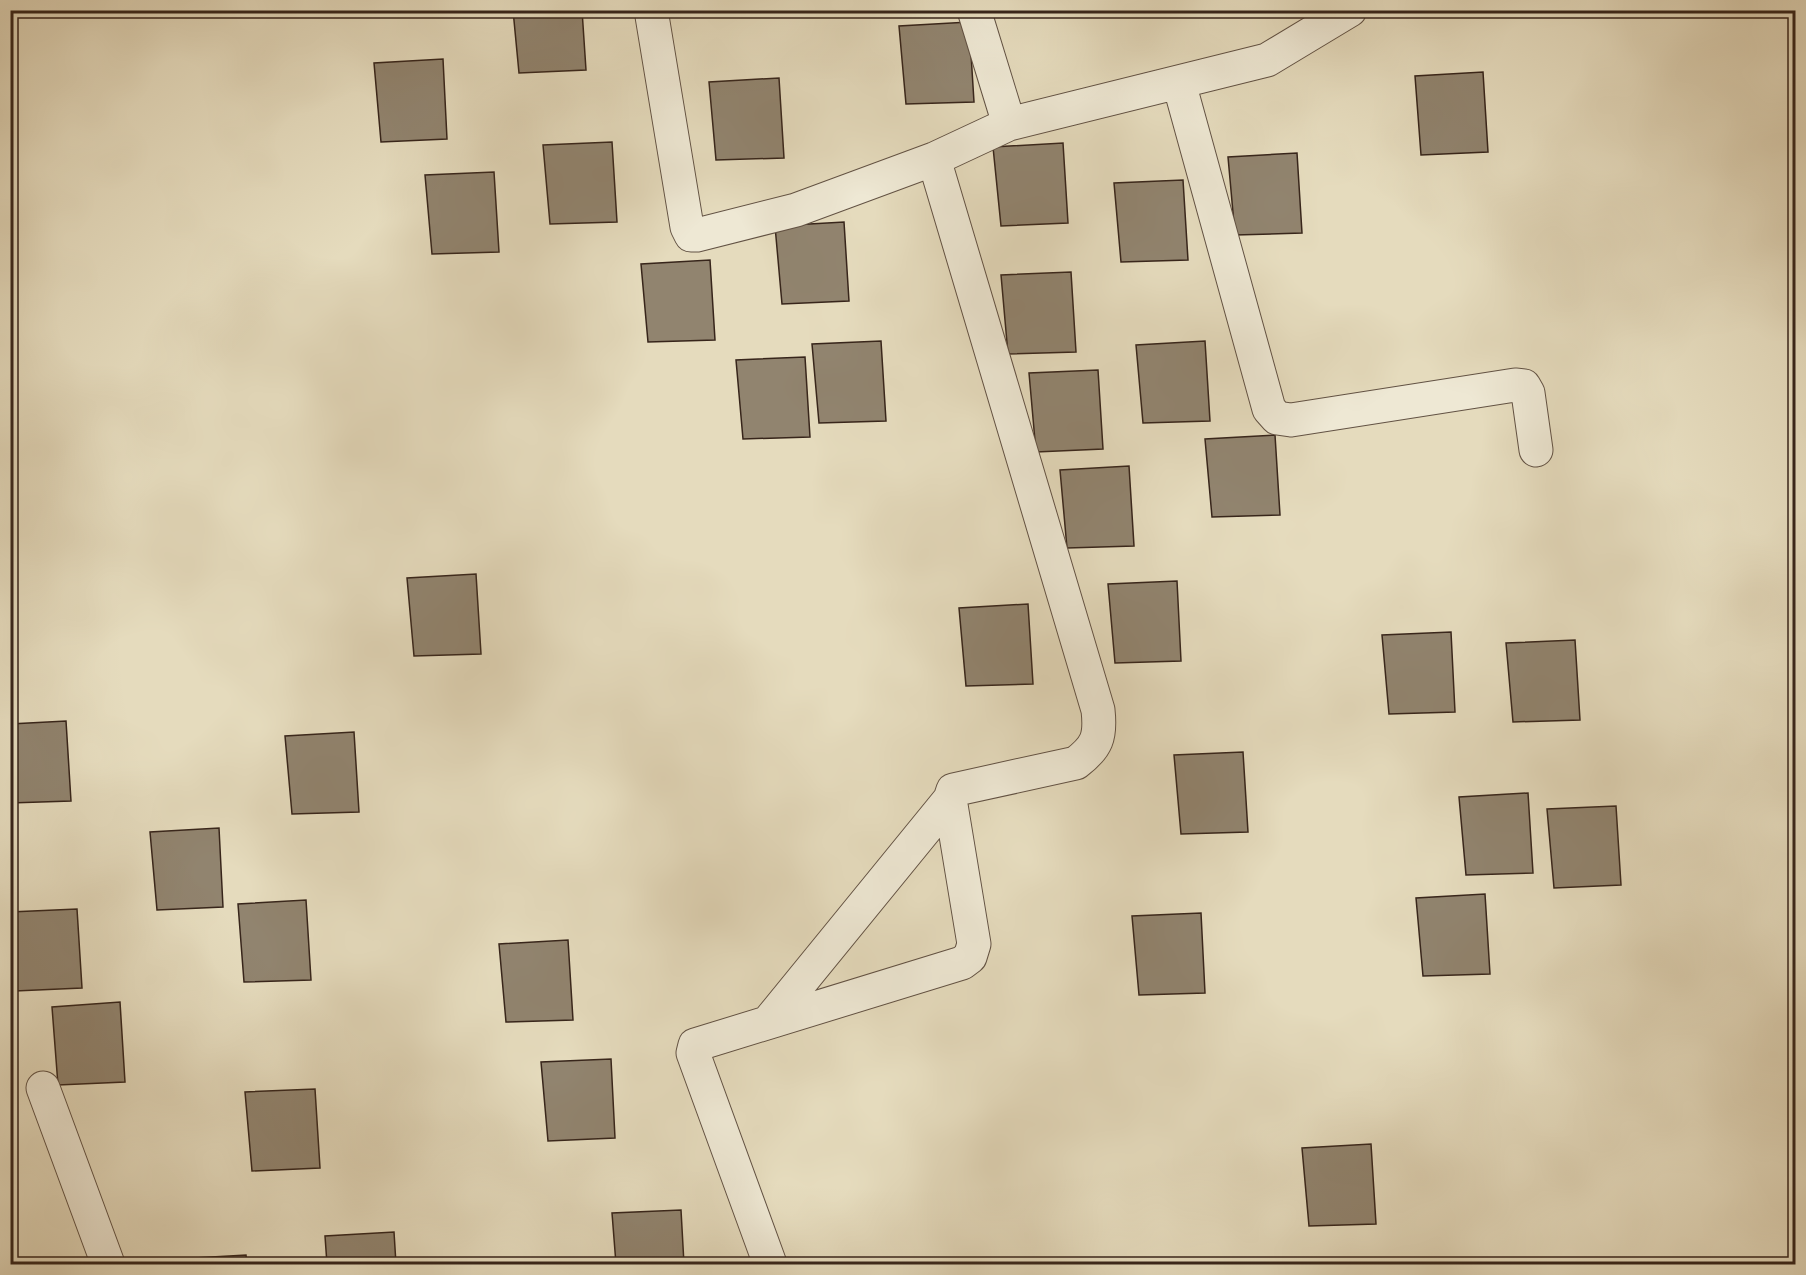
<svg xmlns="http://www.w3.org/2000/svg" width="1806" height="1275" font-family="'Old Standard TT',serif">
<rect width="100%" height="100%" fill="#e5dbbd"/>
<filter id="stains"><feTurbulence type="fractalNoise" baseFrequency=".00333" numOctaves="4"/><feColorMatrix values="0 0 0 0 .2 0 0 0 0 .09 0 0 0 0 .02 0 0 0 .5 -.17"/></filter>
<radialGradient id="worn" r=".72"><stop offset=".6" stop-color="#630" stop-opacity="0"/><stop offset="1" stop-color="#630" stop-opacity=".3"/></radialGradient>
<path fill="#91846f" stroke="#37251b" stroke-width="1.5" d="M513,10H582L586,70L519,73Z
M723,10H790V13L724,16Z
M969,22L974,102L906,104L899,26Z
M443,59L447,139L381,142L374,63Z
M1483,72L1488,152L1421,155L1415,76Z
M779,78L784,158L716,160L709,82Z
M612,142L617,222L550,224L543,145Z
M1063,143L1068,223L1001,226L993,147Z
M1297,153L1302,233L1235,235L1228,157Z
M494,172L499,252L432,254L425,175Z
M1183,180L1188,260L1121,262L1114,183Z
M844,222L849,301L782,304L775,226Z
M710,260L715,340L648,342L641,264Z
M1071,272L1076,352L1008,354L1001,275Z
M881,341L886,421L819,423L812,344Z
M1205,341L1210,421L1143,423L1136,345Z
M805,357L810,437L743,439L736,360Z
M1098,370L1103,449L1036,452L1029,373Z
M1275,435L1280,515L1212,517L1205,439Z
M1129,466L1134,546L1067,548L1060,470Z
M476,574L481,654L414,656L407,578Z
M1177,581L1181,661L1115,663L1108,584Z
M1028,604L1033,684L966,686L959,608Z
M1451,632L1455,712L1389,714L1382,635Z
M1575,640L1580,720L1513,722L1506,643Z
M66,721L71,801L10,803V724Z
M354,732L359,812L292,814L285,736Z
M1243,752L1248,832L1181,834L1174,755Z
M1528,793L1533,873L1466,875L1459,797Z
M1616,806L1621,885L1554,888L1547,809Z
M219,828L223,907L157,910L150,832Z
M1485,894L1490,974L1423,976L1416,898Z
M306,900L311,980L244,982L238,904Z
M77,909L82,988L15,991L10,912Z
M1201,913L1205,993L1139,995L1132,916Z
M568,940L573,1020L506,1022L499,944Z
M120,1002L125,1082L58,1085L52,1007Z
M611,1059L615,1138L548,1141L541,1062Z
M315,1089L320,1168L252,1171L245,1092Z
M1371,1144L1376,1224L1309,1226L1302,1148Z
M681,1210L684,1264H616L612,1213Z
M394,1232L396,1264H327L325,1236Z
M246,1255L247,1264H178L177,1259Z"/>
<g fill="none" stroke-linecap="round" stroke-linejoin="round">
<defs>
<path id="minor" d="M651,10L687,227L691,235H697L796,210L934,159L1009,124L1267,60L1350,10
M974,10L1009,124
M1179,83L1269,409L1277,418L1291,420L1515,385L1524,386L1528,393L1536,450
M769,1021L950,799
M43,1088L108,1264
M770,1264L693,1053L695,1045L962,963L970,957L974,944L950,799L953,790L1076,763C1097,747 1101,737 1098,710L934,159"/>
</defs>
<use href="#minor" stroke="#625244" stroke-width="35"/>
<use href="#minor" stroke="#eee8d4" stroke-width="33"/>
</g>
<rect width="1806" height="1275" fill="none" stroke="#e5dbbd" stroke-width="36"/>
<rect x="12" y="12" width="1782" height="1251" fill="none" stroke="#37251b" stroke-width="3"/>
<rect x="18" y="18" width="1770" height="1239" fill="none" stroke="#37251b" stroke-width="1.5"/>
<rect width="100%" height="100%" filter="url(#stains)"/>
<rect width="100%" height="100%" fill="url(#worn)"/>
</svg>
